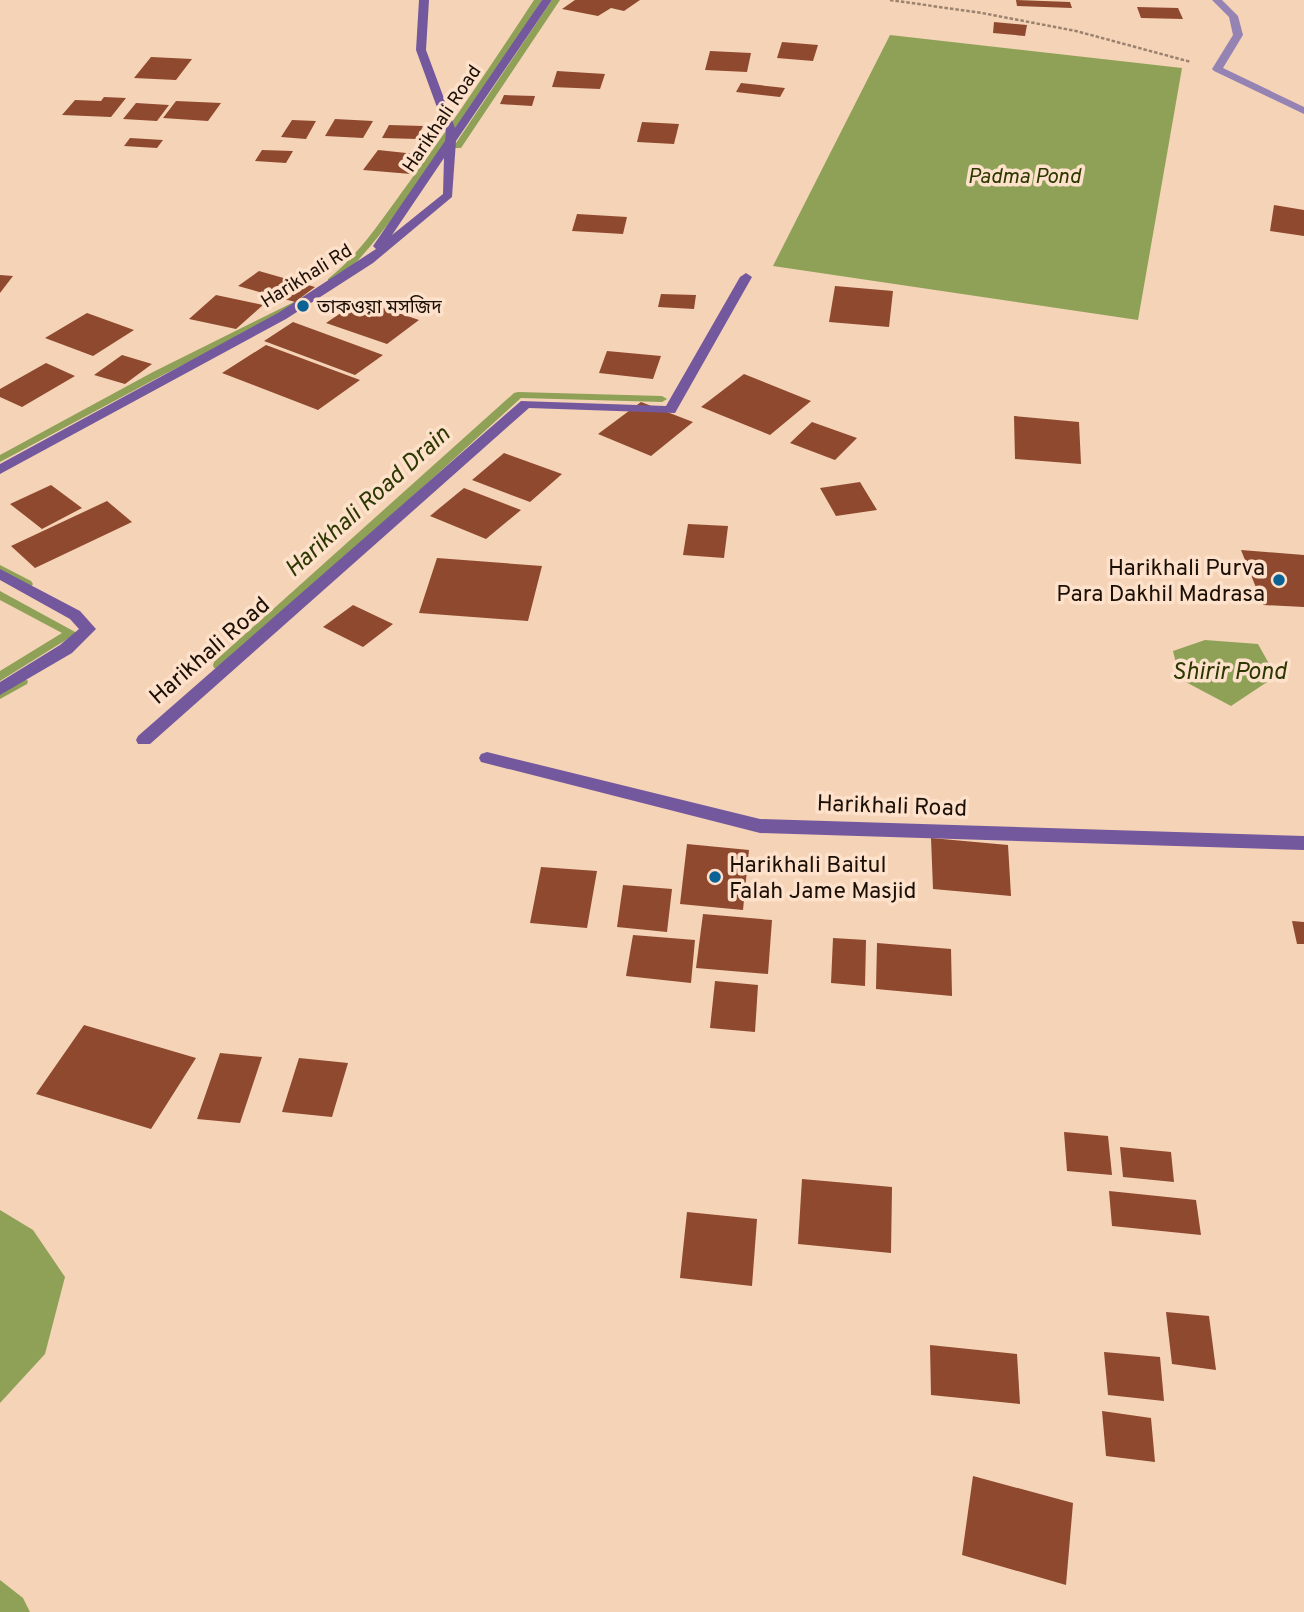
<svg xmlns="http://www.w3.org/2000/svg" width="1304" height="1612" font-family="Overpass,'Noto Sans Bengali',sans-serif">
<rect width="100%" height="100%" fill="#f5d3b7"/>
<path fill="#8ea157" d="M890,35L1182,68L1138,320L773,266Z
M1205,640L1258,644L1276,676L1231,706L1180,679L1173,651Z
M0,1210L33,1230L65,1277L45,1354L0,1403Z
M0,1580L23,1598L30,1612H0Z"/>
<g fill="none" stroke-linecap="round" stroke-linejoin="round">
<path fill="#8ea157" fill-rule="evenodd" d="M534,0H542C517,38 360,285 328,283V279C362,252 384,216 410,181C453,122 494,61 534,0Z
M552,0H560L461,148H455L454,146Z
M300,299L305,302L303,304L161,376L0,462V455L153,372Z
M518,392L662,396L667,399L662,402L521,398L224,668H214L213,665L214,662L514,393Z
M0,565L31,581L33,584L31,587H23L0,574Z
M0,591L77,633L0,681V671L62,633L0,600Z
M22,677L28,681L27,684L0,699V689Z"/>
</g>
<path fill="#8e492f" d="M575,0H640L624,11L611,8L598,16L562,9Z
M1016,0L1070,2L1072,8L1017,6Z
M1137,7L1178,8L1183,19L1141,18Z
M994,22L1027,25L1025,36L993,33Z
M782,42L818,45L813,61L777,58Z
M710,51L751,53L747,72L705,70Z
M151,57L192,59L176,80L134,78Z
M557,71L605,74L600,89L552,87Z
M741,83L785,88L780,97L736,92Z
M504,95L535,96L532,106L500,104Z
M104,97L126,98L111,117L62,115L75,100L101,101Z
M176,101L221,103L208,121L163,118Z
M136,103L169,105L157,121L123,119Z
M335,119L373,121L363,138L325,136Z
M292,120L316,121L306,139L281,137Z
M642,122L679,124L674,144L637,142Z
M389,125L423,126L417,139L382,138Z
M130,138L163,140L157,148L124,146Z
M262,150L293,151L286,163L255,161Z
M378,150L425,155L411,174L363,170Z
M1274,205L1304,210V236L1270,231Z
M577,214L627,217L623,234L572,231Z
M259,271L315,287L295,302L238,286Z
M0,275L13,276L0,293Z
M835,286L893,291L889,327L829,322Z
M661,294L696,295L694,309L658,307Z
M216,295L263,305L236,329L189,319Z
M360,300L419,320L387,344L326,323Z
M87,313L134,330L93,356L45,338Z
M293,322L383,355L355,375L264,341Z
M266,345L360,380L318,410L222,373Z
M607,351L661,356L653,379L599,373Z
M122,355L152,364L125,384L94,375Z
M46,363L75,376L22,407L0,397V389Z
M744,374L811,401L770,435L701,407Z
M641,402L693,422L651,456L598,434Z
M1014,416L1079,422L1081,464L1015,459Z
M812,422L857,438L835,460L790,443Z
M504,453L562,474L530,502L472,480Z
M860,482L877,510L836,516L820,488Z
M51,485L82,508L42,529L10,504Z
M464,488L521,510L486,539L430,516Z
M107,501L132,522L35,568L11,546Z
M688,524L728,526L724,558L683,555Z
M1241,550L1304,555V607L1263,605Z
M437,558L542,566L528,621L419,613Z
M353,605L393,624L363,647L323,627Z
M931,838L1008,845L1011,896L933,889Z
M687,844L749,850L743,910L680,904Z
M541,867L597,871L587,928L530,923Z
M623,885L672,889L667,932L617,927Z
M703,914L772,920L768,974L696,968Z
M1292,921L1304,922V944H1297Z
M633,935L695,940L691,983L626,976Z
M833,938L866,940L865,986L831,983Z
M877,943L951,949L952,996L876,989Z
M715,981L758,985L755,1032L710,1028Z
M84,1025L196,1058L151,1129L36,1094Z
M220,1053L262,1057L240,1123L197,1119Z
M299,1058L348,1063L332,1117L282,1112Z
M1064,1132L1108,1136L1112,1175L1067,1171Z
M1120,1147L1171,1152L1174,1182L1123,1177Z
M802,1179L892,1187L891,1253L798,1244Z
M1109,1191L1196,1200L1201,1235L1112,1226Z
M687,1212L757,1219L752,1286L680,1278Z
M1166,1312L1209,1316L1216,1370L1172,1364Z
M930,1345L1017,1354L1020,1404L931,1395Z
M1104,1352L1160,1357L1164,1401L1108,1395Z
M1102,1411L1151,1418L1155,1462L1106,1456Z
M973,1476L1073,1503L1066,1585L962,1555Z"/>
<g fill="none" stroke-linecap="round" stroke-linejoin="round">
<path stroke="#9b826e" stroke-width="2.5" stroke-dasharray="3.5 2" stroke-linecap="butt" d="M890,0L982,13L1076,31L1191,62"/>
<path fill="#9583b3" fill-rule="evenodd" d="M1212,0H1222L1238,16L1243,35L1223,68L1304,107V114L1214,71L1212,69L1233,35L1229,17Z"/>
<path fill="#74589d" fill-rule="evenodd" d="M419,0H429L426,50L455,128L542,0H552L456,141L452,197L373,263L286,319L0,474V464L278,313L376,249L373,246L445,141L446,132L416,50ZM444,158L443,194L392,235Z
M746,273L752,277L675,413L529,408L150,744H138L136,740L138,736L521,401L666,406L740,277Z
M0,569L80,611L96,629L72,653L0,695V682L60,645L79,629L70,619L0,580Z
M487,752L760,819L1304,836V850L760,833L481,762L479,758L481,754Z"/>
</g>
<g fill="#0a6394" stroke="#fde1cb" stroke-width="2.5">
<circle cx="303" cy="306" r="7"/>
<circle cx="1279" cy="580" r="7"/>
<circle cx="715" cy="877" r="7"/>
</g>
<g text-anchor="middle" stroke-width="7" stroke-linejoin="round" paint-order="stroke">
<g font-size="19" fill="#1b0f06" stroke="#fde1cb">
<text transform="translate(441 118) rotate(-56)" y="7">Harikhali Road</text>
<text transform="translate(306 275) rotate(-32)" y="7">Harikhali Rd</text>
</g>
<g font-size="19" fill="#1b0f06" stroke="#fde1cb" text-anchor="start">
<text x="317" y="313">তাকওয়া মসজিদ</text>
</g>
<g font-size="21" font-style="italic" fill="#2d3800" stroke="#fde1cb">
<text x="1024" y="183">Padma Pond</text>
</g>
<g font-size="23" fill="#1b0f06" stroke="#fde1cb" text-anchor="end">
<text x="1265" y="575">Harikhali Purva<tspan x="1265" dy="26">Para Dakhil Madrasa</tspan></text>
<text x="729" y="872" text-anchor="start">Harikhali Baitul<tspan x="729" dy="26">Falah Jame Masjid</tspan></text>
</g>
<g font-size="23" fill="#1b0f06" stroke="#fde1cb">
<text transform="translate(209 650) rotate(-41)" y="8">Harikhali Road</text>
<text transform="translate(892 805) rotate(2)" y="8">Harikhali Road</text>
</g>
<g font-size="24" font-style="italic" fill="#2d3800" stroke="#fde1cb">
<text transform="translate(367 501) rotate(-42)" y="8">Harikhali Road Drain</text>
<text x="1229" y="679">Shirir Pond</text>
</g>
</g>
</svg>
